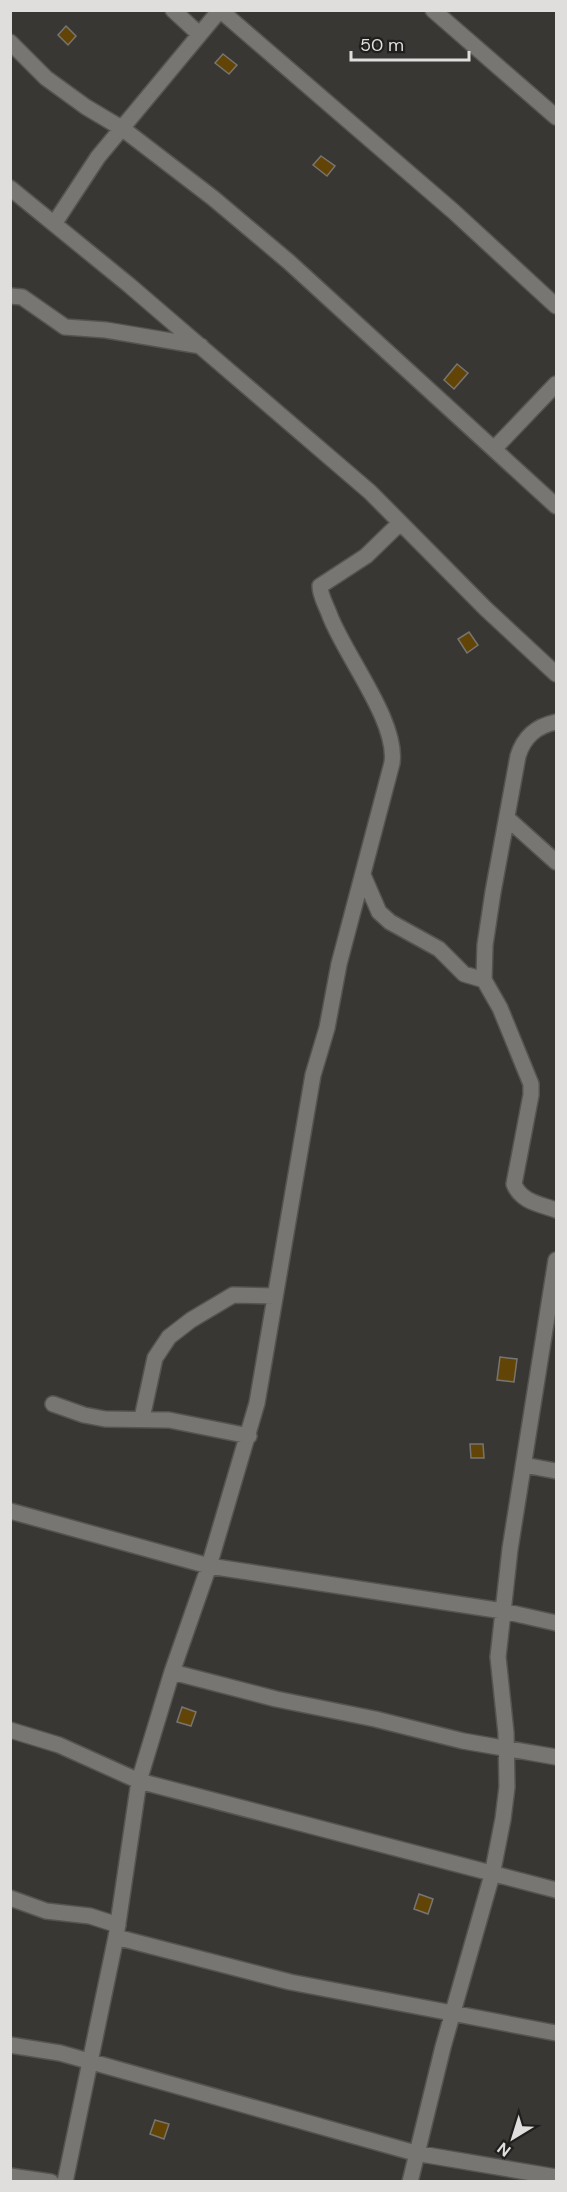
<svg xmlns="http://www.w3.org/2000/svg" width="567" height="2192" font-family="'DM Sans',sans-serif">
<rect width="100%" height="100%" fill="#393734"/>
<path fill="#624506" stroke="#777571" stroke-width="1.5" d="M66,26L76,36L68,45L58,35Z
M223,54L237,65L229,74L215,63Z
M321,156L335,166L327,176L313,165Z
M457,364L468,373L454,389L444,380Z
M469,632L478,645L467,653L458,639Z
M500,1357L517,1359L514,1382L497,1380Z
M470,1444H483L484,1458H471Z
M182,1707L196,1712L191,1726L177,1722Z
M419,1894L433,1899L428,1914L414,1909Z
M155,2120L169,2124L164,2139L150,2134Z"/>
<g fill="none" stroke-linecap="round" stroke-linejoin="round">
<defs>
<path id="minor" d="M173,10L199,34
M220,10L453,211L556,306
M433,10L556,117
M10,42L46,78L86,107L123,129L213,198L289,262L556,506
M10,188L129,285L370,492L486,609L556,674
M54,224L98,157L220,10
M10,296L22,297L65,327L106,330L201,346
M494,449L556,384
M556,722C537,726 524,736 518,756L493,892L485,945L484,980L500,1008L531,1084V1095L514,1184C521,1202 540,1204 556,1210
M507,818L556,862
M363,875L379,912L390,922L439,949L464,974L484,980
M53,1404L84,1415L105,1419L169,1420L249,1436
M142,1418L155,1358L169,1337L191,1320L233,1295L275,1296
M524,1465L556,1471
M10,1511L209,1566L503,1611L556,1623
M172,1672L209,1566L257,1403L313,1075L327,1028L339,964L392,763C398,722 346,657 330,616C327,607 320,596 320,586L366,556L400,523
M10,1730L59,1745L139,1781L556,1890
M10,1898L46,1911L90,1916L118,1925
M116,1937L290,1982L556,2033
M10,2045L60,2053L415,2153L556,2177
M10,2176L51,2182
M65,2182L116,1937L139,1781L172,1672L276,1699L375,1719L463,1741L556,1757
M410,2182L443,2047L492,1875L503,1819L507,1787L506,1733L498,1657L510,1549L556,1260"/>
</defs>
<use href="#minor" stroke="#555451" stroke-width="18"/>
<use href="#minor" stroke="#787672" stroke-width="15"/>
</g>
<rect width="567" height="2192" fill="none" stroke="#dfdedc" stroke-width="24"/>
<g transform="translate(513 2138) rotate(218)" stroke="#201f1d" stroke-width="4.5" paint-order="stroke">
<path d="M0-4.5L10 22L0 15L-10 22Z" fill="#dfdedc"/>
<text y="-9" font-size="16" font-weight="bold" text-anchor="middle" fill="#dfdedc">N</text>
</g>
<path d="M351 51v9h118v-9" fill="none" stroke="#dfdedc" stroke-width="3"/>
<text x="360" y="51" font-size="18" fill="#dfdedc" stroke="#201f1d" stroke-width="4.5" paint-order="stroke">50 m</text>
</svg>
